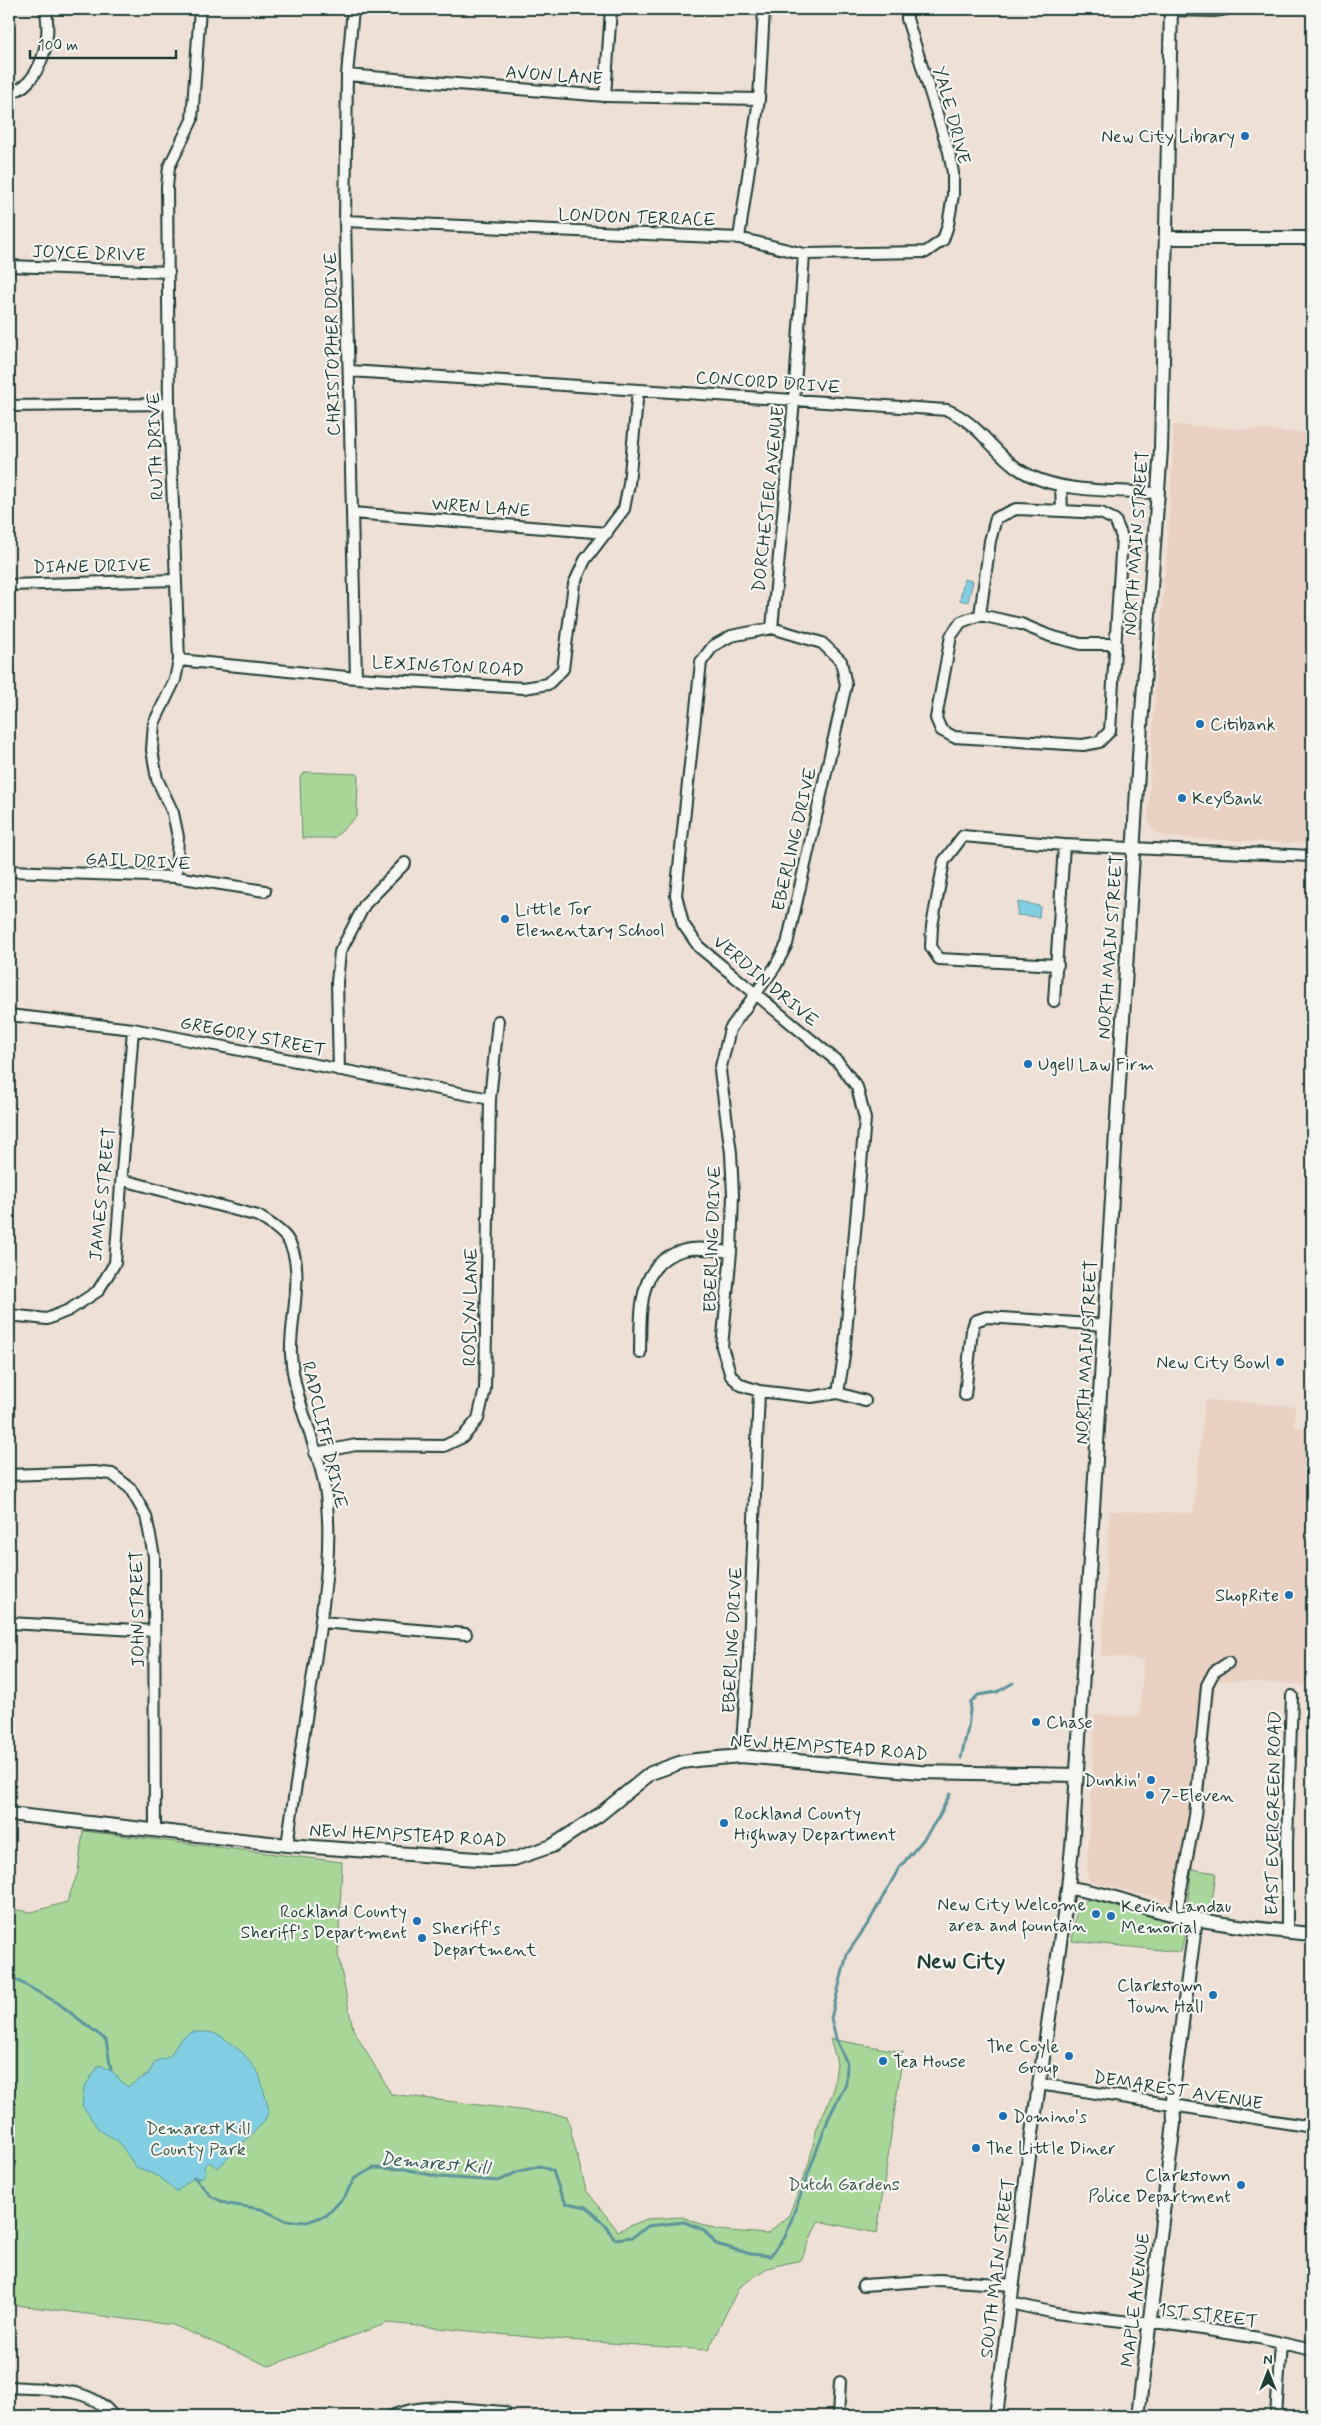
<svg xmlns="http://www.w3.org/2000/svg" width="1321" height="2425" font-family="Mynerve,sans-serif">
<rect width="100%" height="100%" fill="#efe0d5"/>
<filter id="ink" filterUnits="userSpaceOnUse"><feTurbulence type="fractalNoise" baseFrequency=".02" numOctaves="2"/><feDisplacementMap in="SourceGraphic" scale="10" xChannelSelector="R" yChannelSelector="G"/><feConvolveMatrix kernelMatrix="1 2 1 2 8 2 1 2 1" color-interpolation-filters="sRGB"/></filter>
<g filter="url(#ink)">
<path fill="#ead0c1" d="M1174,425L1312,433V844L1165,837L1157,833L1151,827L1148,817L1156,673L1168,538Z
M1205,1400L1295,1406L1294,1427L1312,1429V1685L1216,1680L1202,1822L1187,1906L1090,1881L1087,1874L1095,1715L1139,1716L1144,1660L1101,1655L1110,1511L1193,1513Z"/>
<path fill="#a8d899" stroke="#648a66" d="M306,772L358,774L357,816L334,838H302L300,777Z
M83,1831L342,1862L338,1955L353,2029L391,2094L567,2116L586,2190L618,2231L646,2219L682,2217L717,2230L767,2234L789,2215L809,2163L817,2128L833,2092L837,2063L830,2039L903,2052L877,2233L818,2221L801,2260L767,2268L739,2287L708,2350L539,2338L388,2323L269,2366L173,2325L9,2304V1909L32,1912L67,1902L78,1872Z
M1192,1869L1216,1873L1211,1909L1187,1906Z
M1090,1899L1180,1925L1185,1931L1181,1952L1072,1941C1075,1926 1073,1903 1090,1899Z"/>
<path fill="#83cee3" stroke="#5b949d" d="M964,579L973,581L968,602L960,600Z
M1018,902L1040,906L1039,917L1017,915Z
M191,2032H209L221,2036L243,2053L259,2074L269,2110L264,2122L218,2168L209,2162L204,2167L206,2172L202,2178L194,2177L176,2192L160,2177L136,2167L118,2141L99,2130L82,2105L84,2088L99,2065L111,2070L127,2087L147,2075L156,2061L169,2057L181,2039Z"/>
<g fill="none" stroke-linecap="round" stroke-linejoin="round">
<path stroke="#5b949d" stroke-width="3" d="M1310,1424L1312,1422
M961,1758L968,1728L971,1702L978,1695L997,1692L1013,1683
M9,1976L58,2003L106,2040L111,2070
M194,2177L212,2197L228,2204L261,2209L287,2221L307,2222L327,2215L345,2196L354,2179L373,2168L405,2169L439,2177L499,2181L517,2172L540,2166L553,2171L560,2192L566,2203L587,2207L606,2226L614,2239L633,2237L648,2226L684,2222L704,2230L716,2244L751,2254L770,2256L785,2237L829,2117L846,2084L847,2063L837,2042L831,2018L847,1954L869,1922L899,1868L923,1840L938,1818L950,1794"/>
<defs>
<path id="minor" d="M353,9L347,75L345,221L356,678
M1171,10L1214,11L1227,9
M347,75L605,96L759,99
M9,93C41,86 53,36 45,9
M605,96L611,9
M345,221L739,238L804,254L926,252L943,240L948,225L953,195V173L949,152L907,19V9
M739,238L759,99L764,9
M9,266L169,272
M350,371L947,410C976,421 992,450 1017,468C1054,494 1114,490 1158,493
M9,406L169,404
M1061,486L1062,511L1016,509L996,518L990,541L980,615L961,622L951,636L936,718L941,730L954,737L1083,745L1099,742L1110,731L1122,537L1115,520L1101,513L1062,511
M352,513L607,533
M9,585L176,580
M980,615L1021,624L1050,636L1081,644H1116
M772,628L794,401L804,254
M179,660L356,678L524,688L548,684L563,669L574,584L585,560L624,509L629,484L638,390
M9,871L176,877L265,891
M176,877L178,837L173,813L157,779L152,750L154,723L175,680L179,660L169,404L167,187L169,167L192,120L200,9
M1058,965L939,959L931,947L932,926L944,861L963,836L1064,845L1312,856
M1054,1001L1064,845
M9,1015L133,1029L490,1099
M339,1070L337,982L340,952L365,904L405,863
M123,1180L258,1216C268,1222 277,1227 285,1236C308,1263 289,1321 291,1354C294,1406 323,1453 327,1504C332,1556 322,1611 315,1662C305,1723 296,1784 287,1845
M9,1315L47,1319L69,1310L98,1291L115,1263L133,1029
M640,1353C641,1314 636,1261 685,1250C698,1246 717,1251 731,1252
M759,1391L811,1397L838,1393L865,1401
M965,1395L972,1330L975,1321L987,1317L1105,1325
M315,1453L356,1445L444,1446L463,1437L478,1419L485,1389L490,1099L498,1021
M9,1475L94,1472L112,1474L130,1488L146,1516L154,1556L155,1831
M321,1622L466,1634
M9,1623L154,1631
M741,1756L749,1648L759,1391L741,1385L731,1376L722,1347L731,1252L733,1195L731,1153L720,1071L730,1029L775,967L787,944L846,685L841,661L822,643L772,628L731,636L713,646L701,662L676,895L683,924L699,947L838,1062L857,1087L865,1119L844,1356L838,1393
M1176,1915L1195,1816L1207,1685L1214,1672L1228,1663
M1287,1931V1842L1292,1696
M1039,2084L1312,2127
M863,2285L939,2280L1013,2285
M1011,2303L1055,2313L1139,2323H1163L1259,2338L1312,2350
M9,2387C44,2390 90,2385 113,2416
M392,2416C426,2401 469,2410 504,2412
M838,2416L840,2382
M1276,2416L1281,2343"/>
<path id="tertiary" d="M1167,238H1312
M9,1814L287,1845L490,1860L514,1859L552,1846L599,1815L651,1773L682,1762L696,1760L741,1756L920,1772L1077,1775
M1068,1888C1105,1892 1139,1907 1176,1915C1221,1925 1266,1930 1312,1934
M996,2416L1032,2133L1068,1888L1073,1836L1140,740L1161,449L1171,9
M1138,2416L1174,2123L1173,2090L1196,1919"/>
</defs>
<use href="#minor" stroke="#1f3d34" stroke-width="14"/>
<use href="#tertiary" stroke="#1f3d34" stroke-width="16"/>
<use href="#minor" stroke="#f6f6f2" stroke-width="10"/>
<use href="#tertiary" stroke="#f6f6f2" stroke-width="12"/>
</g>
</g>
<g fill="#1f6fb2" stroke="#f6f6f2" stroke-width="2">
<circle cx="1245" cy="136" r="5"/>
<circle cx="1200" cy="724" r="5"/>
<circle cx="1182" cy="798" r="5"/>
<circle cx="505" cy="919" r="5"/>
<circle cx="1028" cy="1064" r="5"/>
<circle cx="1280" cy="1362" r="5"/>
<circle cx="1289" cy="1595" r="5"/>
<circle cx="1036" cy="1722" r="5"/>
<circle cx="1151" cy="1780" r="5"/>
<circle cx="1150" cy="1795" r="5"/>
<circle cx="724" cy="1823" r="5"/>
<circle cx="1096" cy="1914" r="5"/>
<circle cx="1111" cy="1916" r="5"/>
<circle cx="417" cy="1921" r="5"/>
<circle cx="422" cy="1938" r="5"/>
<circle cx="1213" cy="1995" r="5"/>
<circle cx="1069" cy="2056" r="5"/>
<circle cx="883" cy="2061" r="5"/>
<circle cx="1003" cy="2116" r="5"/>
<circle cx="976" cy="2148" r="5"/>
<circle cx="1241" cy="2185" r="5"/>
</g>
<g text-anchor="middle" stroke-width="4.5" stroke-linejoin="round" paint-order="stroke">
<g font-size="18" fill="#1f3d34" stroke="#f6f6f2">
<text transform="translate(554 75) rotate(4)" y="6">AVON LANE</text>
<text transform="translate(952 115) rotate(75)" y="6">YALE DRIVE</text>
<text transform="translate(637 217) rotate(2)" y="6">LONDON TERRACE</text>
<text transform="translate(89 253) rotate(2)" y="6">JOYCE DRIVE</text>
<text transform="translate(332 344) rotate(-91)" y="6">CHRISTOPHER DRIVE</text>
<text transform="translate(768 382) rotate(4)" y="6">CONCORD DRIVE</text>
<text transform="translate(155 446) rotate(-92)" y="6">RUTH DRIVE</text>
<text transform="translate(768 499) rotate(-84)" y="6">DORCHESTER AVENUE</text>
<text transform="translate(481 507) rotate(4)" y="6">WREN LANE</text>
<text transform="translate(1136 543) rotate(-86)" y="6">NORTH MAIN STREET</text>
<text transform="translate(92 566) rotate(-1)" y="6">DIANE DRIVE</text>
<text transform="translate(448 666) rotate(3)" y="6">LEXINGTON ROAD</text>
<text transform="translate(794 839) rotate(-77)" y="6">EBERLING DRIVE</text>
<text transform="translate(138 861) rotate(3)" y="6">GAIL DRIVE</text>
<text transform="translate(1110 947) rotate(-86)" y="6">NORTH MAIN STREET</text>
<text transform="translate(766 981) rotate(40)" y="6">VERDIN DRIVE</text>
<text transform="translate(253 1036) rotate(11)" y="6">GREGORY STREET</text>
<text transform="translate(102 1194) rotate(-84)" y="6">JAMES STREET</text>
<text transform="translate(712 1239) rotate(-88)" y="6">EBERLING DRIVE</text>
<text transform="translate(470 1307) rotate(-89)" y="6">ROSLYN LANE</text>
<text transform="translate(1086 1352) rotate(-87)" y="6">NORTH MAIN STREET</text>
<text transform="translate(325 1435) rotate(77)" y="6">RADCLIFF DRIVE</text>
<text transform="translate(137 1609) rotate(-91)" y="6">JOHN STREET</text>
<text transform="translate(732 1640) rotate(-87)" y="6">EBERLING DRIVE</text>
<text transform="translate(829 1747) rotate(4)" y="6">NEW HEMPSTEAD ROAD</text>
<text transform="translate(1273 1813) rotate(-89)" y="6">EAST EVERGREEN ROAD</text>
<text transform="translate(408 1835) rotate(3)" y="6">NEW HEMPSTEAD ROAD</text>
<text transform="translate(1178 2090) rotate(9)" y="6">DEMAREST AVENUE</text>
<text transform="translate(997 2268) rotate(-83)" y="6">SOUTH MAIN STREET</text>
<text transform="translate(1135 2300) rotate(-83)" y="6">MAPLE AVENUE</text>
<text transform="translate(1208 2315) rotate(7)" y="6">1ST STREET</text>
</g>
<g font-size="18" fill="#1f3d34" stroke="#f6f6f2" text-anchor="start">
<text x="1235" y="142" text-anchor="end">New City Library</text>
<text x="1210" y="730">Citibank</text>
<text x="1192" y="804">KeyBank</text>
<text x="515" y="915">Little Tor<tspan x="515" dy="21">Elementary School</tspan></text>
<text x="1038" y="1070">Ugell Law Firm</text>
<text x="1270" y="1368" text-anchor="end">New City Bowl</text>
<text x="1279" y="1601" text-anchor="end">ShopRite</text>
<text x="1046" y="1728">Chase</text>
<text x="1141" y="1786" text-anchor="end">Dunkin'</text>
<text x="1160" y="1801">7-Eleven</text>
<text x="734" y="1819">Rockland County<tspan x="734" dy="21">Highway Department</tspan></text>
<text x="1086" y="1910" text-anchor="end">New City Welcome<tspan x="1086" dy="21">area and fountain</tspan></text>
<text x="1121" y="1912">Kevin Landau<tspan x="1121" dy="21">Memorial</tspan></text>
<text x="407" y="1917" text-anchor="end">Rockland County<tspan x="407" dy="21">Sheriff's Department</tspan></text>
<text x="432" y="1934">Sheriff's<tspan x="432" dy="21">Department</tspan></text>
<text x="1203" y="1991" text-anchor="end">Clarkstown<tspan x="1203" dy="21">Town Hall</tspan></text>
<text x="1059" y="2052" text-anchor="end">The Coyle<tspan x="1059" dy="21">Group</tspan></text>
<text x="893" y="2067">Tea House</text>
<text x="1013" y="2122">Domino's</text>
<text x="986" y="2154">The Little Diner</text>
<text x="1231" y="2181" text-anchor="end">Clarkstown<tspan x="1231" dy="21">Police Department</tspan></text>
</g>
<g font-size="18" fill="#3a5c48" stroke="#f6f6f2">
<text x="198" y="2134">Demarest Kill<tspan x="198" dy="21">County Park</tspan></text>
<text x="844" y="2190">Dutch Gardens</text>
</g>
<g font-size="19" font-style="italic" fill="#335a57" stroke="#f6f6f2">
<text transform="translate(435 2162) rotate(5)" y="7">Demarest Kill</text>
</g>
<g font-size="22" font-weight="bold" fill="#1f3d34" stroke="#f6f6f2">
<text x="961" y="1968">New City</text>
</g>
</g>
<rect width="1321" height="2425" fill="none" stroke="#f6f6f2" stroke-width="30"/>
<rect x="15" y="15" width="1291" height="2395" fill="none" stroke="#1f3d34" stroke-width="2" filter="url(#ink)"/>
<g transform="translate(1268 2372)" stroke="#f6f6f2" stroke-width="4" paint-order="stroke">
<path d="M0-4L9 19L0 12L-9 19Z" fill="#1f3d34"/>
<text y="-8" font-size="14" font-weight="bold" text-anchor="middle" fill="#1f3d34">N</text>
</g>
<path d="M30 50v8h146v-8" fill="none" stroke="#1f3d34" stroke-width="2.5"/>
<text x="38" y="50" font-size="15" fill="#1f3d34" stroke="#f6f6f2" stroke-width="4" paint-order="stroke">100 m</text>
</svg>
